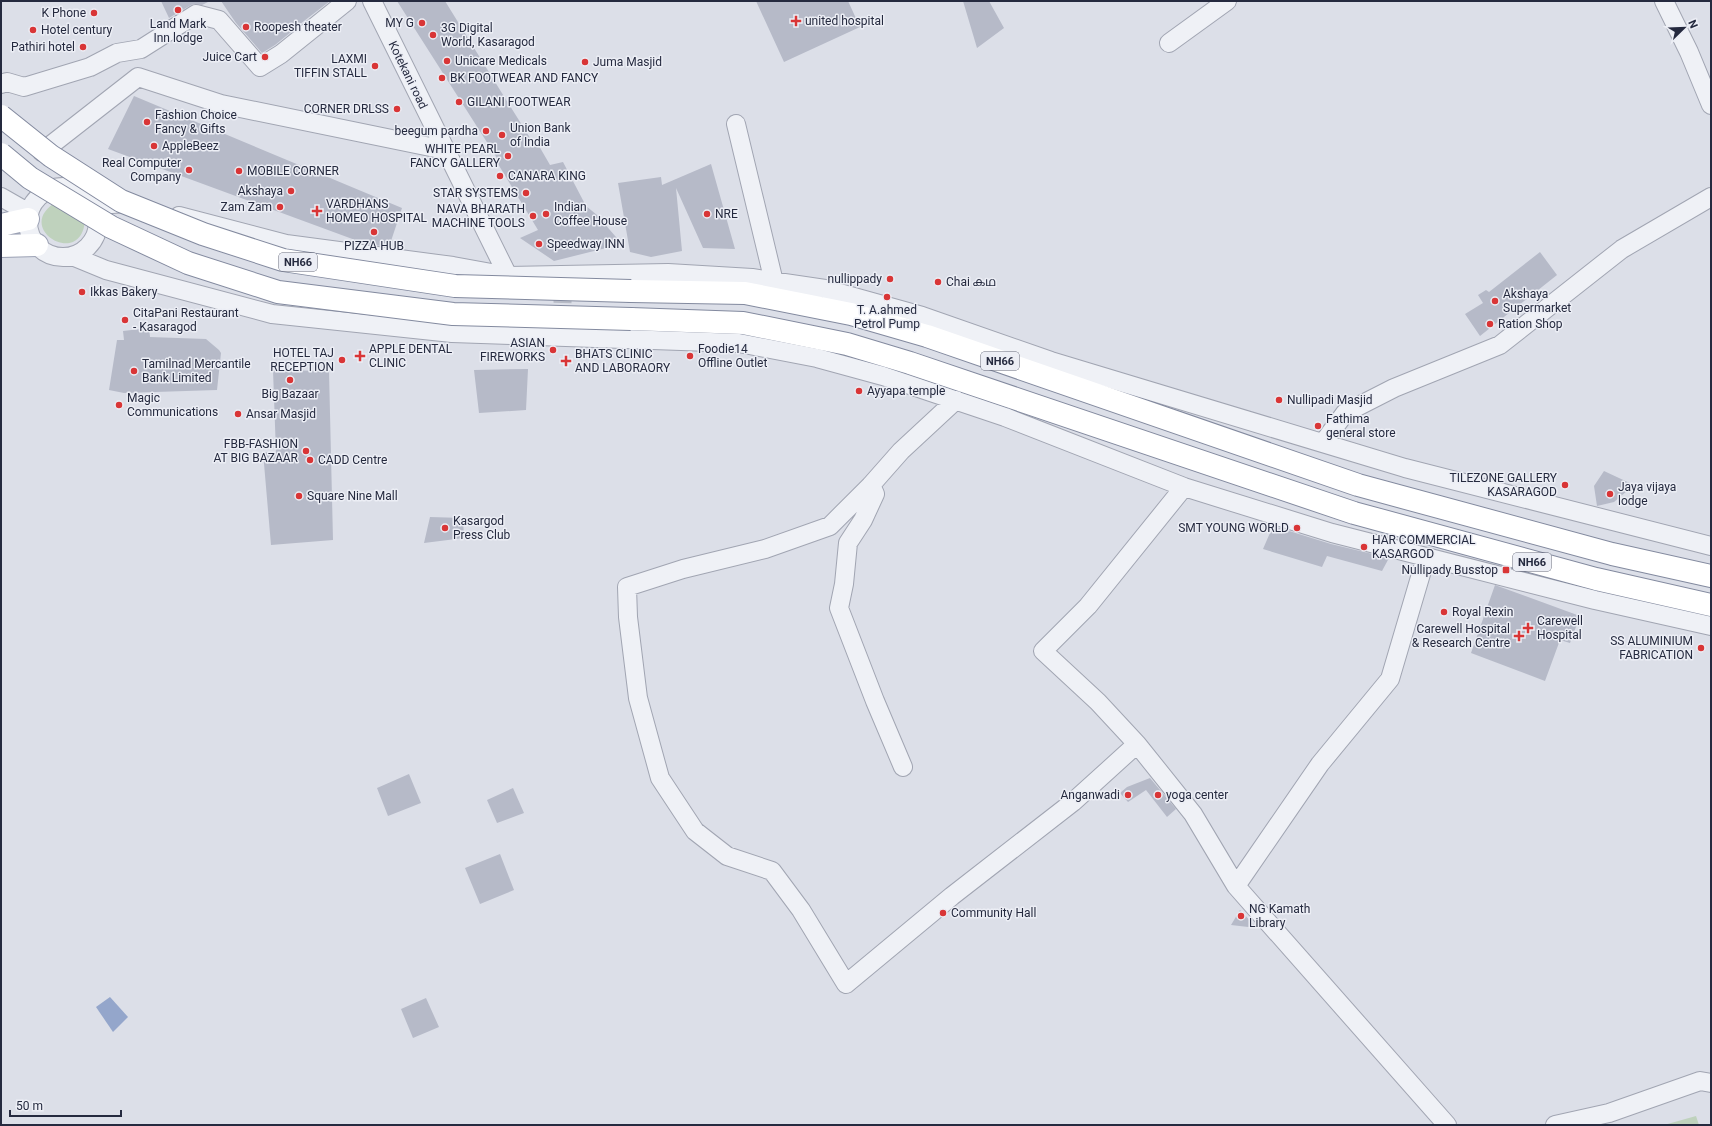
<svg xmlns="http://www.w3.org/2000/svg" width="1712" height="1126" font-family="Roboto,'Noto Sans Malayalam',sans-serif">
<rect width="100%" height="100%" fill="#dcdfe8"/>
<path fill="#bfd2bd" d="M58,201L85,217C85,272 9,228 58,201Z
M1696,1116L1699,1125H1664Z"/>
<path fill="#94a6cb" d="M110,997L128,1017L113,1032L96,1007Z"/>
<path fill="#b6bac8" d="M161,1H210L202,5L195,4L191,5L169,18Z
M221,1H330L291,31V32L275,45L262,53L236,23Z
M397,1H445L500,90L532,141L535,139L550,165L563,162L586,206L597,215L622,244L554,261L520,238L538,230L495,159L497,158Z
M756,1H848L860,27L784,62Z
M963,1H989L1004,28L977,48Z
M134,96L402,208L389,247L366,244L108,149Z
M711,164L735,249L703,248L676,188L682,251L651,257L630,252L618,183L661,177L662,185Z
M1540,252L1557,275L1480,336L1465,314L1483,303L1478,295L1486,290L1489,292Z
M149,328L150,337L206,339L219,350L221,353L217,390L124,393L109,390L117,340H124L123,331Z
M528,369L526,410L479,413L474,370Z
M273,370L329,371L333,540L271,545L263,452L276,453Z
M1604,471L1634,485L1614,502L1597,506L1594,486Z
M430,517L463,518L464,538L424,543Z
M1273,526L1331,544L1389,558L1382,571L1327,556L1322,567L1263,549Z
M1495,585L1580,616L1570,643L1560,640L1545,681L1471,653Z
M409,774L421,803L388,816L377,788Z
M1150,778L1176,809L1167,817L1146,790L1128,802L1120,793L1127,787Z
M513,788L524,813L497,823L487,800Z
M500,854L514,890L480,904L465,868Z
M1240,910L1257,928L1231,925Z
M426,998L439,1027L413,1038L401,1009Z"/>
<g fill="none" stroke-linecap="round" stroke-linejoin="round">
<path stroke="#b7bbc6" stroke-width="18" stroke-dasharray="18 9" stroke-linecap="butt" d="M562,330L563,276"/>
<defs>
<path id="minor" d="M372,1L508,276
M1664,1L1689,52L1711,105
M1169,43L1227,1
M1,84L7,82L24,87L90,67L117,53L141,49L196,14L219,20L260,67L281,54L347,1
M736,124L774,282
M42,152L138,77L221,104L445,150
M28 222a35 35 0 1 1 70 0a35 35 0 1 1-70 0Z
M1,197L29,213
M94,205L129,203
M179,216L286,244L453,266L508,276L668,273L752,278L825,289L922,316L1051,361L1405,468L1711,546
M72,256L106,270L272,314L452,333L739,343L817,358L883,376L1005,417L1184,487L1332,533L1595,600L1711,626
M956,400L901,451L871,485L830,526L765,549L683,569L627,587L628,617L638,698L660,778L695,831L727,856L772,871L801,910L846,984L952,896L1073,802L1137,744L1098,702L1043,651L1088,606L1184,487
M1323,443L1345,413L1394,388L1500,345L1622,249L1711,197
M871,485L875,494L863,520L848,543L844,584L839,608L875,701L903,767
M1137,744L1193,814L1236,886L1320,764L1390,679L1426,557
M1236,886L1447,1125
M1555,1125L1609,1113L1700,1081L1711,1083"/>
<path id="major" d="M1,225L28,219
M1,246L37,245"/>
<path id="highway" d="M631,291L745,293L851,314L927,336L1358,485L1612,554L1711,576
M631,319L743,323L847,344L910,363L1354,513L1596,579L1711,605"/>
</defs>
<use href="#minor" stroke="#a1a5b2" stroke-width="20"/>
<use href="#major" stroke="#9ba1b4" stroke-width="24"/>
<use href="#highway" stroke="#838a9f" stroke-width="24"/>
<use href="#minor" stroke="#eff1f6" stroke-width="18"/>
<use href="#major" stroke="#fff" stroke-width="22"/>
<use href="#highway" stroke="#fff" stroke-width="22"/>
<defs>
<path id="highway-bridge" d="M1,116L51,156L121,201L203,234L283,260L455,286L631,291
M1,154L30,178L111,227L188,263L278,292L453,314L631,319"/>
</defs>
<use href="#highway-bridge" stroke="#838a9f" stroke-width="24" stroke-linecap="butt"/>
<use href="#highway-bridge" stroke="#fff" stroke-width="22"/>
</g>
<g fill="#d93536" stroke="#eceef5" stroke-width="1.5">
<circle cx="178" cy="10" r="4"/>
<circle cx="94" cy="13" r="4"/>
<path d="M794 15h4v4h4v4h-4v4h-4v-4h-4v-4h4z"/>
<circle cx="422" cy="23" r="4"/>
<circle cx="246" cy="27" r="4"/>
<circle cx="33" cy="30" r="4"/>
<circle cx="433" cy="35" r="4"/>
<circle cx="83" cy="47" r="4"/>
<circle cx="265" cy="57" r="4"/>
<circle cx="447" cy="61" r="4"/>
<circle cx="585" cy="62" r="4"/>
<circle cx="375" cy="66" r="4"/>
<circle cx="442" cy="78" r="4"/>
<circle cx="459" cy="102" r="4"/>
<circle cx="397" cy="109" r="4"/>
<circle cx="147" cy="122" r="4"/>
<circle cx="486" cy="131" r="4"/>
<circle cx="502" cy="135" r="4"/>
<circle cx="154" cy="146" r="4"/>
<circle cx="508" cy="156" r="4"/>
<circle cx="189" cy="170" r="4"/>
<circle cx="239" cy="171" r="4"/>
<circle cx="500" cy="176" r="4"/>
<circle cx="291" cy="191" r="4"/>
<circle cx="526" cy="193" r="4"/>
<circle cx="280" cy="207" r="4"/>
<path d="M315 205h4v4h4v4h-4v4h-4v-4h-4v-4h4z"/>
<circle cx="546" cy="214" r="4"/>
<circle cx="707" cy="214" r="4"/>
<circle cx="533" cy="216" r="4"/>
<circle cx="374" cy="232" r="4"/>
<circle cx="539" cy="244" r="4"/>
<circle cx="890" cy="279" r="4"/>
<circle cx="938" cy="282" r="4"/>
<circle cx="82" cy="292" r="4"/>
<circle cx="887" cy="297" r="4"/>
<circle cx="1495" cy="301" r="4"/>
<circle cx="125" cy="320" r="4"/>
<circle cx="1490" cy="324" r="4"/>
<circle cx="553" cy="350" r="4"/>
<path d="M358 350h4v4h4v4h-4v4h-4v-4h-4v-4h4z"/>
<circle cx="690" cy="356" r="4"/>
<circle cx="342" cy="360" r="4"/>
<path d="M564 355h4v4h4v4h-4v4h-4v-4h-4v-4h4z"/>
<circle cx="134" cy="371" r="4"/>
<circle cx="290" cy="380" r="4"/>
<circle cx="859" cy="391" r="4"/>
<circle cx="1279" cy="400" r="4"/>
<circle cx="119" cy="405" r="4"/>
<circle cx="238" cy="414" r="4"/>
<circle cx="1318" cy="426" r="4"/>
<circle cx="306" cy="451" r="4"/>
<circle cx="310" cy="460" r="4"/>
<circle cx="1565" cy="485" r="4"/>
<circle cx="1610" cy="494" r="4"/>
<circle cx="299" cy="496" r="4"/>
<circle cx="445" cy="528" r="4"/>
<circle cx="1297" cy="528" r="4"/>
<circle cx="1364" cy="547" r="4"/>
<rect x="1502" y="566" width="8" height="8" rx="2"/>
<circle cx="1444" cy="612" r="4"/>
<path d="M1526 622h4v4h4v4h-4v4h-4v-4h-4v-4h4z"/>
<path d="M1517 630h4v4h4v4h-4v4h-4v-4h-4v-4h4z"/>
<circle cx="1701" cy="648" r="4"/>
<circle cx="1128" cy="795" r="4"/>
<circle cx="1158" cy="795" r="4"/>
<circle cx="943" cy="913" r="4"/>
<circle cx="1241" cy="916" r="4"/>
</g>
<g text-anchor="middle" stroke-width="3" stroke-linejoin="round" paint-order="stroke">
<g fill="#eceef5" stroke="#616576" stroke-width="1">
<rect x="279" y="253" width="38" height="18" rx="3"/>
<rect x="981" y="352" width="38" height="18" rx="3"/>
<rect x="1513" y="553" width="38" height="18" rx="3"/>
</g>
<g font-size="11" font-weight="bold" fill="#252a3f">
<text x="298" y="266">NH66</text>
<text x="1000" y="365">NH66</text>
<text x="1532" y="566">NH66</text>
</g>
<g font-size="12" fill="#252a3f" stroke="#eceef5" text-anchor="start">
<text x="86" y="17" text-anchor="end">K Phone</text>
<text x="805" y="25">united hospital</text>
<text x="414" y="27" text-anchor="end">MY G</text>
<text x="178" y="28" text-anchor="middle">Land Mark<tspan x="178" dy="14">Inn lodge</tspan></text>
<text x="254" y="31">Roopesh theater</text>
<text x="441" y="32">3G Digital<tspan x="441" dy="14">World, Kasaragod</tspan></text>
<text x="41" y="34">Hotel century</text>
<text x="75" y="51" text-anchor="end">Pathiri hotel</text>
<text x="257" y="61" text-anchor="end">Juice Cart</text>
<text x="367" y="63" text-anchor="end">LAXMI<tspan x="367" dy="14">TIFFIN STALL</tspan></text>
<text x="455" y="65">Unicare Medicals</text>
<text x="593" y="66">Juma Masjid</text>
<text x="450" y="82">BK FOOTWEAR AND FANCY</text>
<text x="467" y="106">GILANI FOOTWEAR</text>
<text x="389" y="113" text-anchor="end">CORNER DRLSS</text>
<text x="155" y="119">Fashion Choice<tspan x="155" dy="14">Fancy &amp; Gifts</tspan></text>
<text x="510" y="132">Union Bank<tspan x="510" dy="14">of India</tspan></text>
<text x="478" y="135" text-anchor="end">beegum pardha</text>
<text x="162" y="150">AppleBeez</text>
<text x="500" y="153" text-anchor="end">WHITE PEARL<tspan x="500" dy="14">FANCY GALLERY</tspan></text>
<text x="181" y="167" text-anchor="end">Real Computer<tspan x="181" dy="14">Company</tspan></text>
<text x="247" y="175">MOBILE CORNER</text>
<text x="508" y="180">CANARA KING</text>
<text x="283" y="195" text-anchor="end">Akshaya</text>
<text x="518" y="197" text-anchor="end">STAR SYSTEMS</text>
<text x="326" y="208">VARDHANS<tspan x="326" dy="14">HOMEO HOSPITAL</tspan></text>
<text x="272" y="211" text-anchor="end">Zam Zam</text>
<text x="554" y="211">Indian<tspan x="554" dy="14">Coffee House</tspan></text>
<text x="525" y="213" text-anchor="end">NAVA BHARATH<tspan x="525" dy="14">MACHINE TOOLS</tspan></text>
<text x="715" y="218">NRE</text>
<text x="547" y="248">Speedway INN</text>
<text x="374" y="250" text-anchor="middle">PIZZA HUB</text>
<text x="882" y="283" text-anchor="end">nullippady</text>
<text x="946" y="286">Chai കഥ</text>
<text x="90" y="296">Ikkas Bakery</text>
<text x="1503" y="298">Akshaya<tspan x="1503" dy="14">Supermarket</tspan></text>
<text x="887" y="314" text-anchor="middle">T. A.ahmed<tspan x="887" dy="14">Petrol Pump</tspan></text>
<text x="133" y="317">CitaPani Restaurant<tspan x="133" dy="14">- Kasaragod</tspan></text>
<text x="1498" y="328">Ration Shop</text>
<text x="545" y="347" text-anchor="end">ASIAN<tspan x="545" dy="14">FIREWORKS</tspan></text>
<text x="369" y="353">APPLE DENTAL<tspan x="369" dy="14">CLINIC</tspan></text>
<text x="698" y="353">Foodie14<tspan x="698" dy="14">Offline Outlet</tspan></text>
<text x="334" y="357" text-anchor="end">HOTEL TAJ<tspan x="334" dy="14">RECEPTION</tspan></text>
<text x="575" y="358">BHATS CLINIC<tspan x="575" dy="14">AND LABORAORY</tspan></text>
<text x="142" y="368">Tamilnad Mercantile<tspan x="142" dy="14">Bank Limited</tspan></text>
<text x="867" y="395">Ayyapa temple</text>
<text x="290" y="398" text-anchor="middle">Big Bazaar</text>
<text x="127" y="402">Magic<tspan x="127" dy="14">Communications</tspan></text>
<text x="1287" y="404">Nullipadi Masjid</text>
<text x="246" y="418">Ansar Masjid</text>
<text x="1326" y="423">Fathima<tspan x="1326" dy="14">general store</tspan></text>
<text x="298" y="448" text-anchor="end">FBB-FASHION<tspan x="298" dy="14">AT BIG BAZAAR</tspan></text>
<text x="318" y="464">CADD Centre</text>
<text x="1557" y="482" text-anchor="end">TILEZONE GALLERY<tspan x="1557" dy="14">KASARAGOD</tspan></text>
<text x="1618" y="491">Jaya vijaya<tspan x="1618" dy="14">lodge</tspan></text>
<text x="307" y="500">Square Nine Mall</text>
<text x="453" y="525">Kasargod<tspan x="453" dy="14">Press Club</tspan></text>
<text x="1289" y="532" text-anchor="end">SMT YOUNG WORLD</text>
<text x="1372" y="544">HAR COMMERCIAL<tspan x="1372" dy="14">KASARGOD</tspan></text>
<text x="1498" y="574" text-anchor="end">Nullipady Busstop</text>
<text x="1452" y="616">Royal Rexin</text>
<text x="1537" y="625">Carewell<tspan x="1537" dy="14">Hospital</tspan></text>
<text x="1510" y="633" text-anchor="end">Carewell Hospital<tspan x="1510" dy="14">&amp; Research Centre</tspan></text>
<text x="1693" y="645" text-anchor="end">SS ALUMINIUM<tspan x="1693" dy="14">FABRICATION</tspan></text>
<text x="1120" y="799" text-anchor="end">Anganwadi</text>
<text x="1166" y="799">yoga center</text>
<text x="1249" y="913">NG Kamath<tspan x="1249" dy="14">Library</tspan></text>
<text x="951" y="917">Community Hall</text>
</g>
<g font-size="12" fill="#252a3f" stroke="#eceef5">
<text transform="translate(408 75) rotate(64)" y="4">Kotekani road</text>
</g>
</g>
<rect width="1712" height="1126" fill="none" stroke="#252a3f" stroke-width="4"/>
<g transform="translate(1684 28) rotate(67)" stroke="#eceef5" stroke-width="3" paint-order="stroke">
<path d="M0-3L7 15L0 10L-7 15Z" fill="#252a3f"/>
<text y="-6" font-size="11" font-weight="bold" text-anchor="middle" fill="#252a3f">N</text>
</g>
<path d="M10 1110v6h111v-6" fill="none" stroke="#252a3f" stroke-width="2"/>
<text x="16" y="1110" font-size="12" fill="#252a3f" stroke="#eceef5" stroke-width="3" paint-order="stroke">50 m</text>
</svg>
